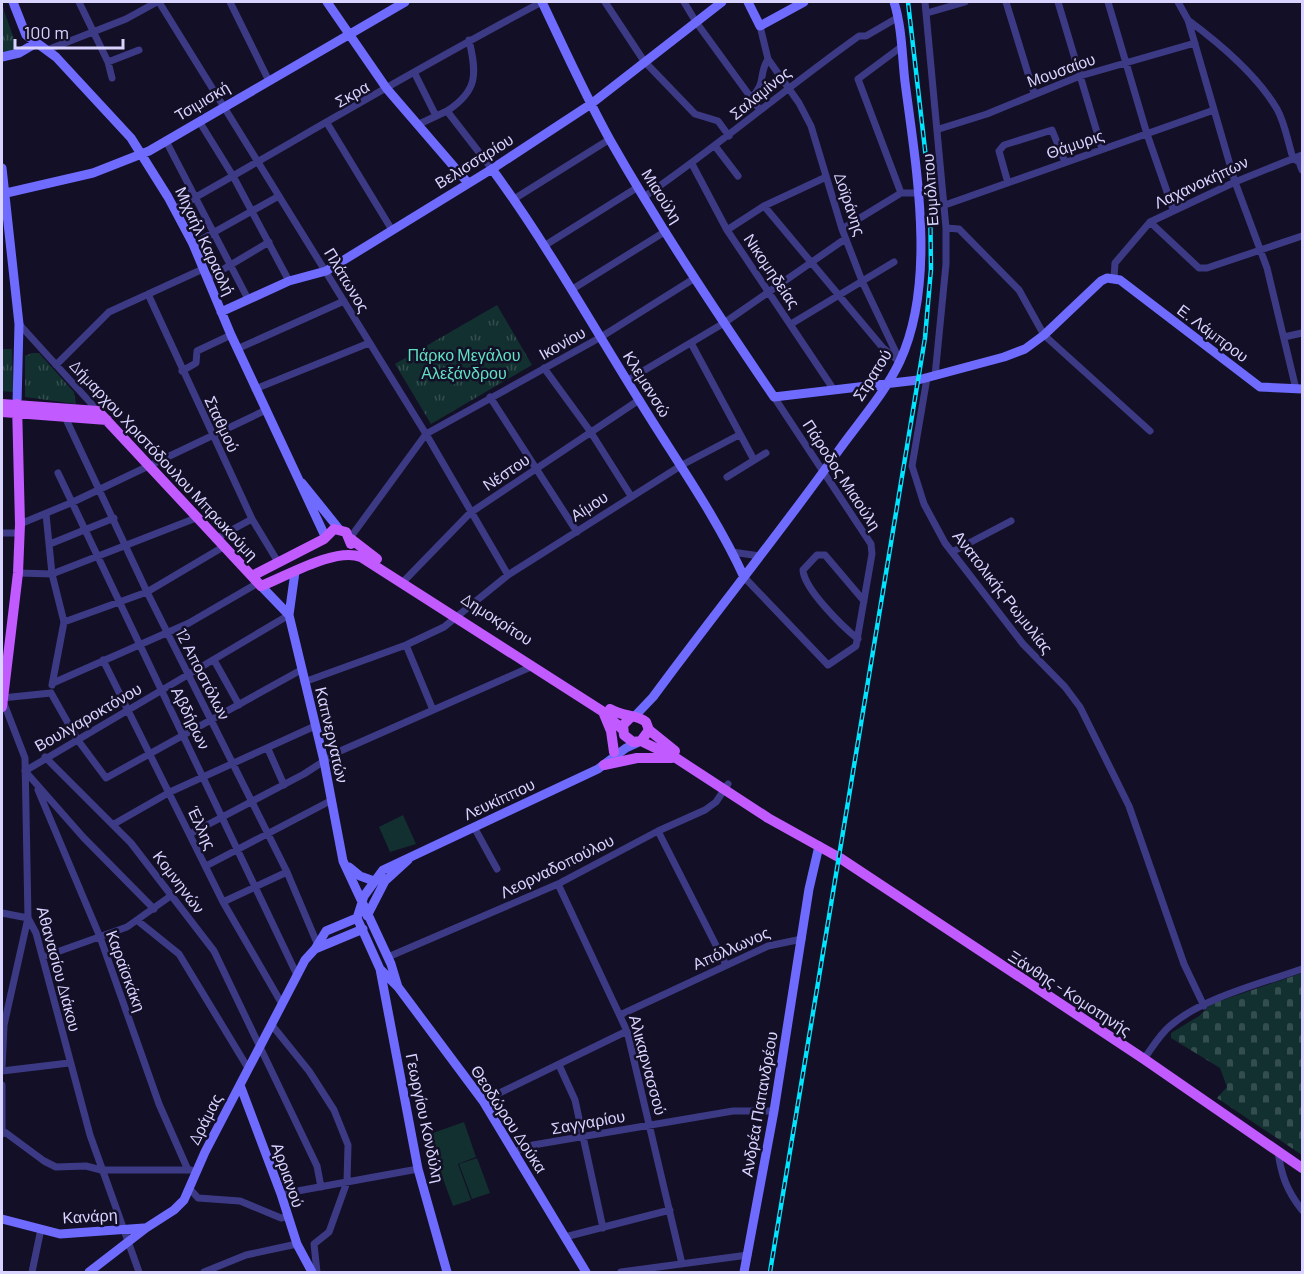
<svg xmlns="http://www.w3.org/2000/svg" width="1304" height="1274" font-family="Barlow,sans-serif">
<defs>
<pattern id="cemetery-stones" width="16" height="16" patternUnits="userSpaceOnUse" patternTransform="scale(1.5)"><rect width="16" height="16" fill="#12302f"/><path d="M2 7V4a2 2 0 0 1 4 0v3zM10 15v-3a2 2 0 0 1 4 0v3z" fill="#344d4e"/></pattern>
<pattern id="park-tufts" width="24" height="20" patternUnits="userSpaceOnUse" patternTransform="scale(1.5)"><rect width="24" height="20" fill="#12302f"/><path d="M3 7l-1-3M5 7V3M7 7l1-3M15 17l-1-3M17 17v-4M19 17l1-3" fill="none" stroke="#344d4e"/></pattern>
</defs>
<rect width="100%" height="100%" fill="#130f26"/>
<path fill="#12302f" d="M403,815L416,844L390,852L379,827Z
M464,1122L476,1157L458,1164L471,1200L453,1206L427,1135Z
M477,1158L490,1193L472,1199L459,1164Z"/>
<path fill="url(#cemetery-stones)" d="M1302,973V1155L1217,1098L1227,1087L1220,1068L1171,1038V1033L1199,1016L1211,1004Z"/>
<path fill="url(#park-tufts)" d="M2,5L19,53L2,57Z
M497,305L532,365L431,424L395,364Z
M2,349H12L13,392L2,391Z
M32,353H39L74,392L76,404L25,397V356Z"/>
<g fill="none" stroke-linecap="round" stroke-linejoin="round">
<path stroke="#3d3a85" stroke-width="7" d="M79,2L108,62L112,78
M159,2L426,434L508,575
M230,2L268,79
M605,2L644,61L695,114L718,121L729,136
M684,2L696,22L760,110
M925,2L946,228V264L935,376
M1006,2L1034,93
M1058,2L1102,149
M1108,2L1147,134L1173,209
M1178,2L1188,20L1235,182L1267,268L1296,389
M927,13L965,2
M1188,20C1219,43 1257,75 1277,109C1285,123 1288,143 1293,158L1299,162L1302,170
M760,26L768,59L799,103L811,126L842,229L862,281L900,361
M901,47L858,79L901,193
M47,50L126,19L157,2
M108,62L139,50
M415,74L436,116
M751,98C767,82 758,75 768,59
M447,111C478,91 477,74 469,40
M199,121L233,176L289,281
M327,123L392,230
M417,125L447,111L492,169
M939,129L987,114L1080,76L1195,43
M166,141L248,299
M715,146L738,176
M692,164L727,230L834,390
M1008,183L999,151L1004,145L1052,130L1065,162
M644,197C718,146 786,88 859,36H866L897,18
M514,199L610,139
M945,205L1214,110
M764,206L883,348L900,362
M175,209C297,140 418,67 542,2
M1150,222L1199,268H1207L1302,236
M946,228L959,229L1019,290L1044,335L1150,431
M842,229L901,193H917
M727,230L764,206L824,178
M193,244L279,196
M544,246L638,187
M1114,278L1115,263L1150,222L1235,182L1302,155
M207,279L269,242
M571,290L666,231
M148,294L252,519L278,562
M19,324L98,411
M791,324L894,262
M1284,337L1302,333
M691,343L754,460
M237,349L344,301
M56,365L109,312L203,269
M544,368L590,431L631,496
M182,371L196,363L197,351L231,335
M927,378L912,466L924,504L945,543L1023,644L1065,687L1080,707L1129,806L1184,964L1204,1006
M628,380L724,323L845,239
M255,389L369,343
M490,397L577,532
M65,417L147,592L287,872L317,943
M58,473L297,975
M727,477L766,453
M46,514L52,574L64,622L52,685
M20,524L73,502L266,410
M2,533H20
M350,538L426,434L601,337L695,278
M215,539L252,519
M50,544L114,518
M732,552L760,556
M952,552L1011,521
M18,573L52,574L196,518
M744,577L828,665L856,646L872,554L871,544L774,397
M403,582L470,513L639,400
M64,622L147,592L223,547
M858,639C843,627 804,589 803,570L817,555H825L864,601
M406,645L433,710
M103,660L223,902L282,1004
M214,660L239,705
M304,682L406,645L444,627L508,575L682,465L739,435
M53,683L189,623L258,583
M51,693L77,739L106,778L301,670
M2,698L51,693
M3,701L25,758L28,918L36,933L90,1135L139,1272
M268,749L284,785
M45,757L131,843L214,951L317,1166L321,1187
M38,790L100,937L159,1104L188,1170
M114,824L170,792L315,726
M474,827L497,869
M658,831L726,965
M190,834L304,774L338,752L533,666
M206,866L332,800
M558,884L627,1031L682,1264
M223,902L287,872
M154,909L83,837L25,771L289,615
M2,913L28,918
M138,921L179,954L248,1068
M43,957L127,927L172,895
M388,957L558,884L658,831L705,810L716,802L728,784
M620,1015L768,946L802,939
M271,1024L309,1071L334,1110L348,1145L347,1182L329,1232L314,1244L317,1272
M1144,1059C1152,1048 1160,1034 1170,1026C1202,998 1262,983 1302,969
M559,1065L575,1100L603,1228
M2,1068L4,1025L28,918
M2,1071L69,1063
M2,1085V1134
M483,1101L627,1031
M2,1130L44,1161L56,1167L86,1166L101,1170H191
M1278,1151C1281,1175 1287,1191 1302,1210
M514,1152L533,1145L733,1111H774
M190,1189L198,1198L240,1201L281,1218L287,1217
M281,1194L418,1169
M565,1237L670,1210
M32,1272L41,1229
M204,1272L246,1255L297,1244
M621,1272L748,1255"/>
<path stroke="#6f6bff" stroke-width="9" d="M13,2L26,35L56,57L131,138L168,197L193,244L231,335L325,536
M327,2L387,89L468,183
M542,2C564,48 585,95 610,140C660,228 717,313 774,397L918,380L1004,357L1025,349L1044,335L1101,281L1107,278L1120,280L1260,387L1302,389
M748,2L760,26L804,2
M2,57L19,53L36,43
M2,168L19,324L17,404
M492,169C546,243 591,323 639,400C675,459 715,514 744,577
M2,194L93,173L149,151L405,2
M221,312L289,281L326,271L492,169L591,104L722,2
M302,483L339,529
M295,572L289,615L324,761L343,861L391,964L398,987
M261,586L289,615
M634,717L653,697C714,614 779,534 839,450C859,422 885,393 900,361C937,281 916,167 905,82C902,56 902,27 894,2
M349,867L360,876L374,881
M367,916L385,881L408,860
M357,918L380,969L398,987L483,1101L586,1272
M357,918L364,896L383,870L598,769L626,748L637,743
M315,949L326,931L357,918
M380,969L418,1169L447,1272
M240,1085L281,1194L297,1244L312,1272
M2,1219L60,1234L144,1228
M89,1272L146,1228L174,1210L184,1200L205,1152L305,960L315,949L363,929
M744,1272L774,1111L809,889L819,846"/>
<path stroke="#c25bff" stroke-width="10" d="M2,404L98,411L261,586C287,576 335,547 361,557L602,711L622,729
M2,412L107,420
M351,539L377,559
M252,576L324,539L334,529L346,532L351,544
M2,707L18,573L20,524L17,404
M610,709C622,717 637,714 646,722L649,730L641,741L633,742L624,735L623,725L631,717
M604,714L611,731L614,752
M649,730L675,751
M641,741L676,758L768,818L840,858L1144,1059L1302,1168
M604,765L637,758H672"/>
<defs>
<path id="rail" d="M770,1272L925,338L931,269L930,193L908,2"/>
</defs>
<use href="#rail" stroke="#00e5ff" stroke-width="4.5"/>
<use href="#rail" stroke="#130f26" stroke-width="2" stroke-dasharray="7" stroke-linecap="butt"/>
</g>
<g text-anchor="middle" stroke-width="5" stroke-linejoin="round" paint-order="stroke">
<g font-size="16" fill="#d9d4ff" stroke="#130f26">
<text transform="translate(1061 70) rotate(-20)" y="6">Μουσαίου</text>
<text transform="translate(760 93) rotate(-39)" y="6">Σαλαμίνος</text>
<text transform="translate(352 94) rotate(-30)" y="6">Σκρα</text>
<text transform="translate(202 101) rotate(-31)" y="6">Τσιμισκή</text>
<text transform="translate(1075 144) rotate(-19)" y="6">Θάμυρις</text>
<text transform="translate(474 161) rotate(-32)" y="6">Βελισσαρίου</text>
<text transform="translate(1201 182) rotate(-25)" y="6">Λαχανοκήπων</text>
<text transform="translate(930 190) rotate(-94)" y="6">Ευμόλπου</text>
<text transform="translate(662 196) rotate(58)" y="6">Μιαούλη</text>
<text transform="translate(850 204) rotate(71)" y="6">Δοϊράνης</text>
<text transform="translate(205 241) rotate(65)" y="6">Μιχαήλ Καραολή</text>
<text transform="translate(772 271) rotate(56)" y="6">Νικομηδείας</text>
<text transform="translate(347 280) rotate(59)" y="6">Πλάτωνος</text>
<text transform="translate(1213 333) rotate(37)" y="6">Ε. Λάμπρου</text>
<text transform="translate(562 343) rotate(-29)" y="6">Ικονίου</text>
<text transform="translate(872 375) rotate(-58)" y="6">Στρατού</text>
<text transform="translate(647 384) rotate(58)" y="6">Κλεμανσώ</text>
<text transform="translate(222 424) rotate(65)" y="6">Σταθμού</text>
<text transform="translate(164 460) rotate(47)" y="6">Δήμαρχου Χριστόδουλου Μπρωκούμη</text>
<text transform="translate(506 472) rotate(-34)" y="6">Νέστου</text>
<text transform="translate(842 475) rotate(57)" y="6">Πάροδος Μιαούλη</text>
<text transform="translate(589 506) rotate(-33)" y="6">Αίμου</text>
<text transform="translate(1003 592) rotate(52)" y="6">Ανατολικής Ρωμυλίας</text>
<text transform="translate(497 619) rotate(33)" y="6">Δημοκρίτου</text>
<text transform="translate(203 674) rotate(63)" y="6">12 Αποστόλων</text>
<text transform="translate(88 717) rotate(-30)" y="6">Βουλγαροκτόνου</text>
<text transform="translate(191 718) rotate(64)" y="6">Αβδήρων</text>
<text transform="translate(332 735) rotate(77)" y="6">Καπνεργατών</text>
<text transform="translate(499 799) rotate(-25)" y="6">Λευκίππου</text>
<text transform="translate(202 828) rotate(65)" y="6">Έλλης</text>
<text transform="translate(557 866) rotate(-26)" y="6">Λεορναδοπούλου</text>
<text transform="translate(179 882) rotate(53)" y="6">Κομνηνών</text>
<text transform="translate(731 948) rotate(-24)" y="6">Απόλλωνος</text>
<text transform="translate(59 969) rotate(75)" y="6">Αθανασίου Διάκου</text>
<text transform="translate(126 971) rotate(70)" y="6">Καραϊσκάκη</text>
<text transform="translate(1070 993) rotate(33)" y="6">Ξάνθης - Κομοτηνής</text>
<text transform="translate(648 1065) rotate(75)" y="6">Αλικαρνασσού</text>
<text transform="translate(759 1104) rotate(-80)" y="6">Ανδρέα Παπανδρέου</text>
<text transform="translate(425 1118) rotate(78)" y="6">Γεωργίου Κονδύλη</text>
<text transform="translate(205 1119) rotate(-63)" y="6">Δράμας</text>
<text transform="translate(509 1119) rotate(57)" y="6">Θεοδώρου Δούκα</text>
<text transform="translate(588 1122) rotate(-10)" y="6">Σαγγαρίου</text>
<text transform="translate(288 1175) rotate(71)" y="6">Αρριανού</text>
<text transform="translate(90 1216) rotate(-3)" y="6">Κανάρη</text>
</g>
<g font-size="16" fill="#5fe0c0" stroke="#130f26">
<text x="464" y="361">Πάρκο Μεγάλου<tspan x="464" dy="18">Αλεξάνδρου</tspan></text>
</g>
</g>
<rect width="1304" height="1274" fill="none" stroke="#d9d4ff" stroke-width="6"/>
<path d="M15 39v9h108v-9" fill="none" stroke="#d9d4ff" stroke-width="3"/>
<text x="24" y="39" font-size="18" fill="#d9d4ff" stroke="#130f26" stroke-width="4.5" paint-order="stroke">100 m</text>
</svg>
